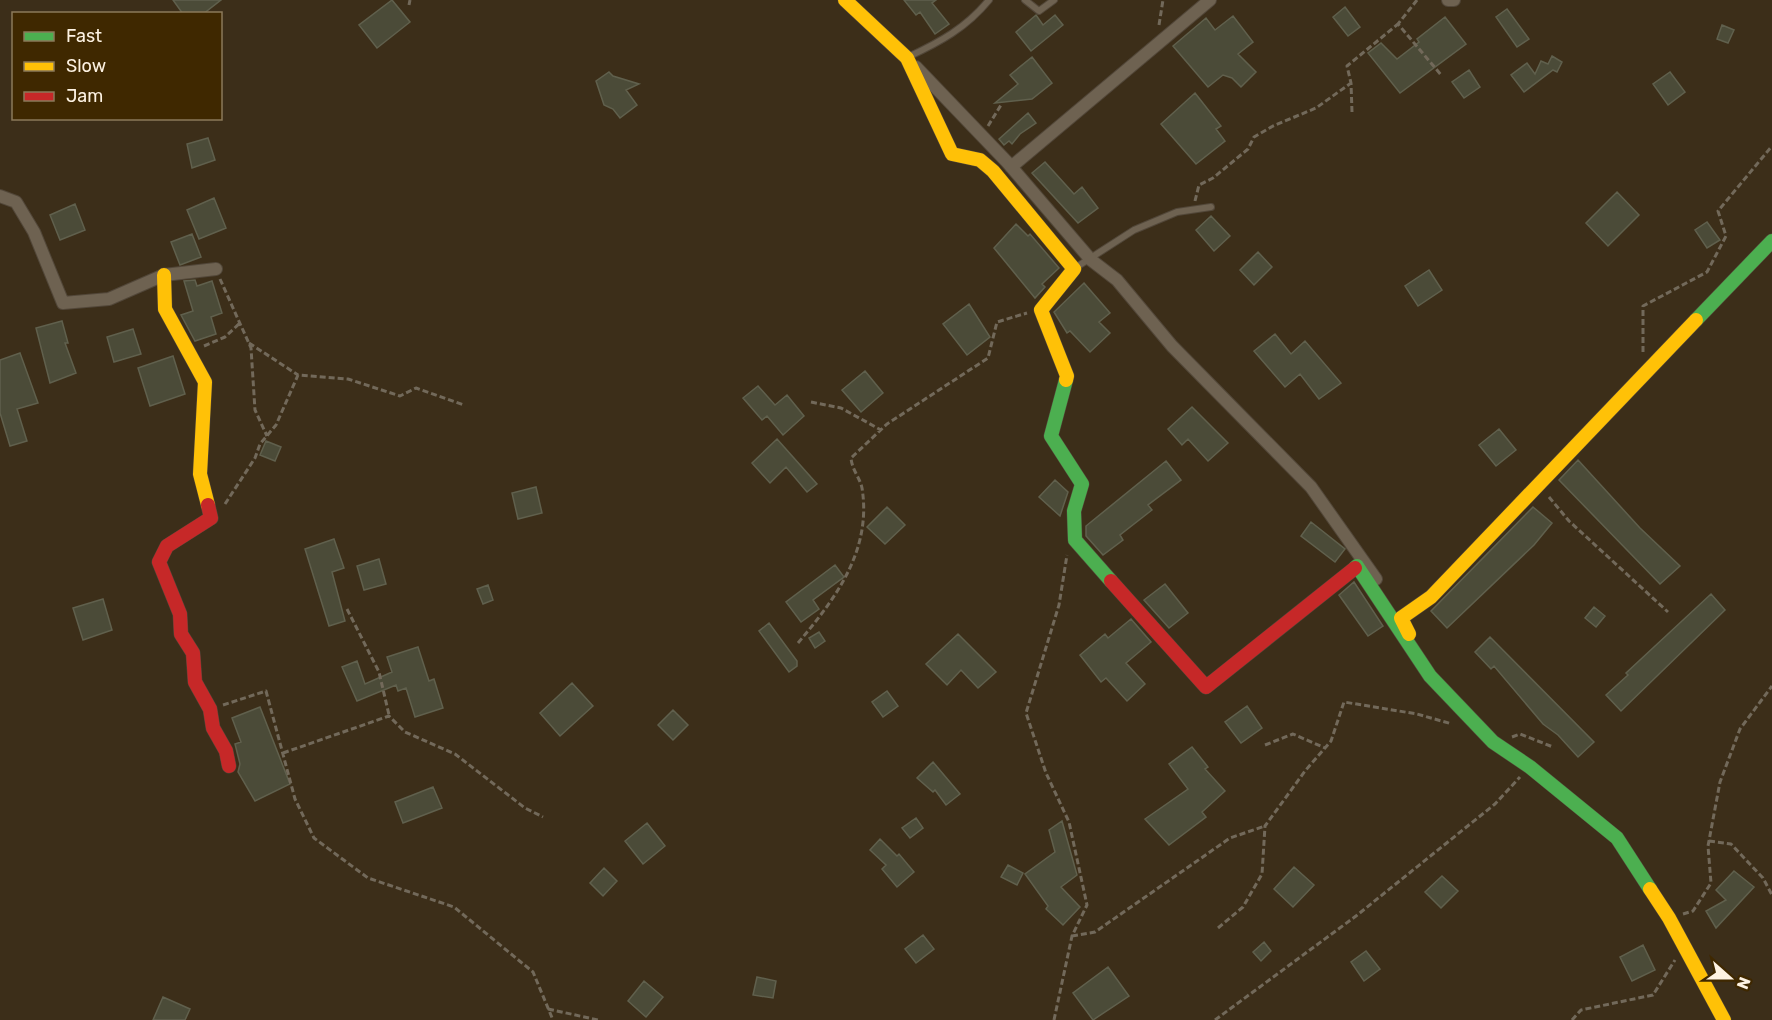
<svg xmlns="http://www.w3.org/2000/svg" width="1772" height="1020" font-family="Rubik,sans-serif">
<rect width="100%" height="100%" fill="#3c2e19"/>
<path fill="#4b4b38" stroke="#60604d" stroke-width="1.5" d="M173,0H221L203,14H183Z
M392,0L410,22L377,48L359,25Z
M904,0H936L932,3L949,24L935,34L920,12L916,15Z
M1345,7L1360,27L1348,36L1333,17Z
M1507,9L1529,39L1517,47L1496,17Z
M1036,15L1043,25L1055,15L1063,25L1031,51L1016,32Z
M1233,16L1253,42L1238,54L1256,72L1241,87L1232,78L1223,75L1208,87L1173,46L1206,18L1215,30Z
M1445,17L1466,44L1400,93L1368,53L1381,43L1397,59L1419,42L1417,39Z
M1722,25L1734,30L1728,43L1717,39Z
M1552,56L1562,62L1557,72L1553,70L1524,92L1511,75L1527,63L1535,74L1541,61L1548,64Z
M1032,57L1052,83L1032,99L995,103L1018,84L1010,75Z
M1469,70L1480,87L1464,98L1452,82Z
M609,72L613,76L639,84L626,90L637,105L620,118L613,109L604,105L596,81Z
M1670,72L1685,92L1668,105L1653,84Z
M1195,93L1221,126L1216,129L1225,141L1196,164L1161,124Z
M1028,113L1036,123L1020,134L1012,144L1009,141L1004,145L999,139Z
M208,138L215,160L192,168L187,144Z
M1045,162L1074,194L1082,187L1098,208L1078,223L1032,173Z
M1617,192L1639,215L1608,246L1586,223Z
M214,198L226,228L199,239L187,210Z
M75,204L85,230L60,240L50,215Z
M1211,216L1230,236L1214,251L1196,230Z
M1707,222L1720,240L1707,248L1695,230Z
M1016,224L1028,236L1030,234L1059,268L1042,284L1045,287L1035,298L994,248Z
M192,234L201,257L180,265L171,242Z
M1258,252L1272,267L1254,285L1240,270Z
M1429,270L1442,290L1418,306L1405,286Z
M195,280L197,286L212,281L222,313L211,317L216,334L195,341L181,315L193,311L184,281Z
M1084,283L1110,313L1099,322L1110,333L1090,352L1070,331L1067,333L1054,312Z
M969,304L990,337L967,355L943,324Z
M62,321L68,343H65L76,373L50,383L36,328Z
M133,329L141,354L114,362L107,337Z
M1275,334L1291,354L1305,341L1341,383L1319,399L1300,374L1285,387L1254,351Z
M20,353L38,403L17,409L27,441L10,446L0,413V360Z
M173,356L185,394L150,406L138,368Z
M865,371L883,393L861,412L842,390Z
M758,386L775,405L787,395L804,416L783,435L767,416L762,420L743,398Z
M1192,407L1228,443L1208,461L1188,439L1182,445L1168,429Z
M1499,429L1516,450L1496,466L1479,445Z
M777,439L817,484L807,492L786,467L770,483L752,463Z
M266,441L281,447L275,461L260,455Z
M1578,460L1640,528L1680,566L1660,584L1559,480Z
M1166,461L1181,480L1148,505L1152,510L1120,535L1123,540L1103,555L1086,536V526Z
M1055,480L1068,492L1060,516L1039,497Z
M536,487L542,513L518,519L512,493Z
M887,507L905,525L885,544L867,527Z
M1533,507L1552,523L1534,545L1447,628L1431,611Z
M1311,522L1345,549L1335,562L1301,536Z
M334,539L344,568L332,572L345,621L329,626L305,549Z
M379,559L386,584L364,590L357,566Z
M835,565L844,577L813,600L819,609L801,622L786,602Z
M1354,582L1383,626L1368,636L1339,595Z
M1165,584L1188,613L1169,628L1144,600Z
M488,585L493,600L483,604L477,589Z
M1711,594L1725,610L1621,711L1606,695L1628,675L1626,673Z
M103,599L112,630L83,640L73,608Z
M1594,607L1605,616L1596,627L1585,618Z
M1131,619L1151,642L1126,663L1145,684L1127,701L1106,678L1101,682L1080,655L1105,634L1108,638Z
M769,623L797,661V666L789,672L759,631Z
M819,632L825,641L815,648L809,638Z
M958,634L996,672L978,688L961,670L947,685L926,664Z
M1490,637L1594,742L1578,757L1558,735L1543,724L1494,666L1491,669L1475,652Z
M418,647L429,681L434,679L443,708L415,717L406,688L398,691L396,685L357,701L342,667L357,661L365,684L392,672L387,657Z
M572,683L593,706L560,736L540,713Z
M887,691L898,706L883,717L872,702Z
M1247,706L1262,728L1241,743L1225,722Z
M260,707L290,784L255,801L238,772L240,764L235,744L241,742L232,718Z
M673,710L688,725L673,740L658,725Z
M1192,747L1208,767L1205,769L1225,791L1202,812L1206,817L1169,845L1145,819L1188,789L1169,764Z
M933,762L960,794L946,805L935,790L933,792L917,778Z
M433,787L442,808L403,823L395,802Z
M916,818L923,828L910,838L902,828Z
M1062,821L1077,875L1061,887L1080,907L1063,925L1046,909L1048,906L1025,874L1055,852L1049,830Z
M647,823L665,846L643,864L625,841Z
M880,839L897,856L899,854L914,872L897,887L882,869L886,865L870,850Z
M1008,865L1023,873L1017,885L1001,877Z
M1294,867L1314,885L1293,907L1274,889Z
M604,868L617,881L603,896L590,883Z
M1734,871L1754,887L1716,928L1706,911L1726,900L1716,890Z
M1442,876L1458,891L1441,908L1425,892Z
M923,935L934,949L916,963L905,949Z
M1264,942L1271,951L1261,961L1253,952Z
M1643,945L1655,970L1632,981L1620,957Z
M1366,951L1380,969L1364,981L1351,962Z
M1108,967L1129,996L1093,1020L1073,993Z
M757,977L776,981L773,998L753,995Z
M644,981L663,997L646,1017L628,1001Z
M163,997L190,1009L185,1020H153Z"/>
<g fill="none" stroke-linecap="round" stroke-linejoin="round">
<defs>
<path id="lane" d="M1025,0L1039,11L1054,0
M908,57C940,42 966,28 989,0
M1075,268L1134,230L1177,212L1211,207"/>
<path id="street" d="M1448,0H1454
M916,67L1007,162L1091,260L1117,280L1172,346L1311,487L1376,579
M1011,167L1210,0
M0,196L16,202L34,232L63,303L109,299L164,275L216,269"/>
<path id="fast" d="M1696,320L1772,241
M1066,380L1051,436L1082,484L1074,511L1075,540L1111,581
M1355,568L1357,566L1430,676L1493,742L1530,767L1617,838L1650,889"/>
<path id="slow" d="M845,0L907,58L952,154L980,160L993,171L1074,269L1041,310L1067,376L1066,380
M164,275L165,309L205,382L200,474L208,505
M1409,634L1401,618L1431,597L1696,320
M1650,889L1669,918L1724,1020"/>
<path id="jam" d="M208,505L211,518L167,546L159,562L180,614L181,634L193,653L195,682L210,709L213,728L226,751L229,766
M1111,581L1206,687L1355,568"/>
</defs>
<use href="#lane" stroke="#524739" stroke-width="8"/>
<use href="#street" stroke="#524739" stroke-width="14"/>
<use href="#fast" stroke="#524739" stroke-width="15"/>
<use href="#slow" stroke="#524739" stroke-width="15"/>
<use href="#jam" stroke="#524739" stroke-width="15"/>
<path stroke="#72695a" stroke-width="3" stroke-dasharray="6 3" stroke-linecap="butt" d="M1417,0L1398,24L1442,76
M409,5L410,0
M1159,25L1163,0
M1352,112L1351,83L1347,66L1398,24
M988,126L1001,105
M1195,201L1199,185L1213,178L1248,149L1254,137L1273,126L1316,108L1351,83
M220,279L251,348L255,410L267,436
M249,343L298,375
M204,346L225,337L240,323
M1643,352V306L1707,272L1726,236L1718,211L1772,146
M811,402L841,408L881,430
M1549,497L1569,521L1668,612
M225,504L255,458L260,444L276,425L298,375L348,379L400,396L416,388L464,405
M347,609L379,672L389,715
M798,643C836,598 872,550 862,488C860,478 852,470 851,458L887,424L988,358L997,322L1027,313
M223,705L266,691L295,799L314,838L368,878L454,907L533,972L553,1020
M1512,737L1520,734L1553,747
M1265,745L1293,734L1325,748
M283,753L389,716L405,732L455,754L525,808L543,817
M1709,841L1731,844L1763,878L1772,895
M1683,914L1693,911L1711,883L1708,846L1720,782L1740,729L1772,686
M1218,928L1243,907L1262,874L1265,826L1305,771L1331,741L1344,702L1417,714L1452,724
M1072,936L1095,932L1230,838L1265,826
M548,1009L598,1020
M1054,1020L1072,936L1087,905L1069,822L1046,773L1026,713L1059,605L1067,555
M1215,1020L1356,916L1495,804L1520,777
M1572,1020L1581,1010L1653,995L1675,960"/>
<use href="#lane" stroke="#6e6251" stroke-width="6"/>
<use href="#street" stroke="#6e6251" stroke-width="12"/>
<use href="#fast" stroke="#4caf50" stroke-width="14"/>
<use href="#slow" stroke="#ffc107" stroke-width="14"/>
<use href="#jam" stroke="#c62828" stroke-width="14"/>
</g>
<rect x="12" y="12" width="210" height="108" fill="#3f2800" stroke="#8b795a" stroke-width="1.5"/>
<rect x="24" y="32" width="30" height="9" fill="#4caf50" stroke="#8b795a" stroke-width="1.5"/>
<text x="66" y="42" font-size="18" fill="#fdf2e2">Fast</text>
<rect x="24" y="62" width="30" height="9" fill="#ffc107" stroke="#8b795a" stroke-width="1.5"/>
<text x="66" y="72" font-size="18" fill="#fdf2e2">Slow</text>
<rect x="24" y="92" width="30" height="9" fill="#c62828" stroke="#8b795a" stroke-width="1.5"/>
<text x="66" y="102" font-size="18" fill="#fdf2e2">Jam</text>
<g transform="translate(1730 978) rotate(111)" stroke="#3f2800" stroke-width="4.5" paint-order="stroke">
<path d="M0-4.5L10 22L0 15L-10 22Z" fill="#fdf2e2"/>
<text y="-9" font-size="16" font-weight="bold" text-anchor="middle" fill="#fdf2e2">N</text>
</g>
</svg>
